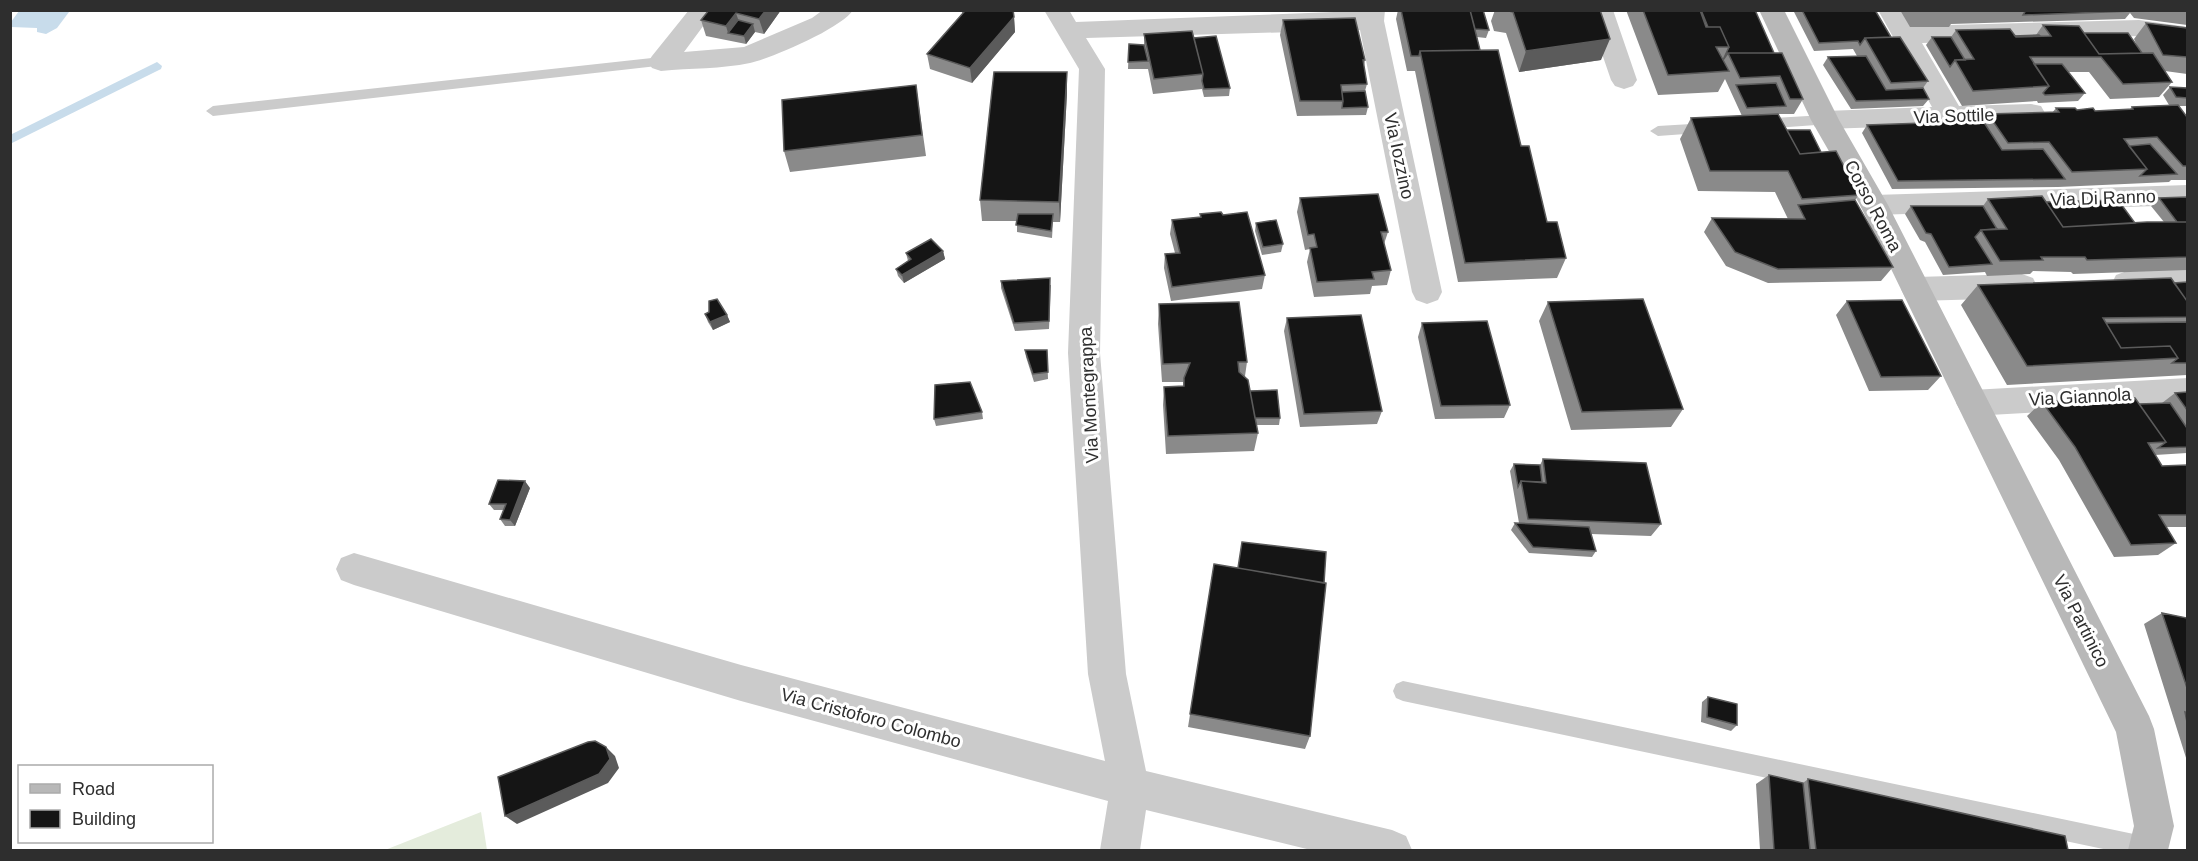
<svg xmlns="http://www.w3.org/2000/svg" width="2198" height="861" font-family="Arial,sans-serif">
<rect width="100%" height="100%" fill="#fff"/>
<path fill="#e4ecdc" d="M481,812L487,850H385Z"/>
<path fill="#c8dceb" d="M19,11L69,12L57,28L46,34L37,32V28L11,27V22Z"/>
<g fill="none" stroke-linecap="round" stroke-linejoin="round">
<path fill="#c8dceb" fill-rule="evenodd" d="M157,62L162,66L161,69L10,144V135Z"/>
<path fill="#cbcbcb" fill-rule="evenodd" d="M661,57L668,62L666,65L213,116L206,111L213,106Z
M1825,115L1830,116L1832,120L1830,124L1759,129L1752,124L1759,119Z
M1708,123L1716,128L1713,132L1658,136L1650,131L1658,126Z
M1403,681L2148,837L2156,840L2159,848L2158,850H2108L1403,701L1396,698L1393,691L1396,684Z"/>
<path fill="#cbcbcb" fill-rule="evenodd" d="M689,10H715L684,52L744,47L812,18L823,10H853C842,28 772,58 750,63C722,69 690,68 661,71L652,68L648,62L652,56Z
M1044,10H1069L1076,22L1385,10L1384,21L1442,292L1438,300L1427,304L1416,300L1412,292L1360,30L1086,38L1105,69L1100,353L1126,674L1146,771L1392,830L1406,836L1412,850H1311L1146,810L1140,850H1100L1108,801L741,701L354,585L341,580L336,569L341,558L354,553L741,665L1105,761L1088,674L1068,353L1079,69Z
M1587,10H1613L1637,80L1633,86L1624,89L1615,86L1611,80Z
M1878,10H1903L1912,26L2139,20L2188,27V43L2139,36L1922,43L1959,106L2031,104L2041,106L2045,113L2041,120L2031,122L1825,129L1815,127L1811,120L1815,113L1825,111L1932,107Z
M2188,185V205L1874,215L1864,212L1860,205L1864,198L1874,195Z
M2188,269V293L2127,295L2116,291L2112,283L2116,275L2127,271Z
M2022,274L2033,278L2037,286L2033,294L2022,298L1916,301L1905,297L1901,289L1905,281L1916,277Z
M2188,378V404L1972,416L1961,412L1956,403L1961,394L1972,390Z"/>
<path fill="#b8b8b8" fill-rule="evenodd" d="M1759,10H1784L1839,120L1888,205L2149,716L2154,729L2174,826L2168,850H2128L2134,826L2116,732L1860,205L1811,120Z"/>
</g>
<path fill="#8a8a8a" d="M709,10H781L764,34L755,32L746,44L706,36L701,20Z
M962,10H1013L1014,17L1015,32L972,83L930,69L927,54L962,14Z
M1398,10H1483L1489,30L1486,38L1477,37L1480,50L1521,146L1547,222L1566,258L1557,278L1458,282L1415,71H1407L1396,19Z
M1495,10H1600L1601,60L1519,72L1506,33L1494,31L1491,21Z
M1626,10H1755L1774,53L1803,99L1794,114H1778L1787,130L1821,152L1859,195L1855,200L1893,267L1881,281L1768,283L1726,266L1704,232L1712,218L1788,219L1775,192L1698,191L1680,139L1691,118L1742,116L1725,79L1718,92L1658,95Z
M1793,10H1875L1891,37L1928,81L1923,88L1929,99L1923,106L1851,109L1823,65L1828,57L1857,56L1853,49L1814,51Z
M1900,10H2187V25L2134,18L2130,13L2125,19L1951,24L1949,27H1910Z
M1283,20L1365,60L1364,66L1367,84L1365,91L1368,107L1366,115L1297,116L1280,35Z
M2146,23L2187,28V74L2165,71L2172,82L2159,97L2110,99L2089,72H2068L2085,93L2078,101L2038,103L2037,101L1962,106L1926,45L1932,37H1951L1956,30L2015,36L2036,35L2043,25L2084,33L2139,50L2134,39Z
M1144,34L1194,38L1230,88L1229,96L1204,97L1202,89L1153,94L1148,69H1128L1129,44L1144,45Z
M1067,72V93L1060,222H1053L1052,238L1017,232V221H982L980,200Z
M916,85L926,156L790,172L784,151Z
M2170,87L2187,88V106H2178L2187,117V180H2171L2169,182L2058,187L1892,189L1862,133L1867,125L1983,121L1988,114L2052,113L2056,108L2095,111L2130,109L2132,107L2169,105L2163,95Z
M2187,197V270L2073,274L2071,272L2033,271L2030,274L1987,276L1985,272L1943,275L1925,242L1920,240L1905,214L1911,206H1983L1988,199L2046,202L2135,223L2164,222L2151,206L2159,198Z
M1300,198L1388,232L1384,244L1391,270L1387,285L1372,286L1370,294L1314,297L1307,262L1310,249L1305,250L1297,212Z
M1200,214L1265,275L1262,289L1171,301L1164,268L1165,254L1175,253L1170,234L1172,220L1200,217Z
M1256,223L1283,244L1281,252L1262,255L1255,231Z
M943,251L945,259L904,283L898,276L896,269L908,261L906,253Z
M1001,281L1051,285L1049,329L1015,331L1001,288Z
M2187,282V375L2007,385L1961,305L1978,285Z
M1847,301L1941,376L1928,390L1869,391L1836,315Z
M1548,302L1683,409L1671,427L1571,430L1539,321Z
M1159,304L1247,362L1245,376L1250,391L1280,418L1279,425H1256L1258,433L1254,451L1166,454L1163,405L1164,387L1183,386V382H1162L1158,324Z
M705,314L727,315L730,322L713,330L708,322Z
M1287,318L1382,411L1377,424L1300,427L1284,331Z
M1422,323L1510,405L1504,418L1435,419L1418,337Z
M1025,350H1047L1048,379L1034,382L1026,357Z
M2187,392V453L2155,455L2162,466L2187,465V527H2166L2176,543L2158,555L2114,557L2059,460L2027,416L2042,402L2139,404L2162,403L2175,393Z
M982,412L983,419L936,426L934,419Z
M1543,459L1661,524L1651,536L1591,534L1596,551L1592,557L1529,553L1511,530L1515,523H1519L1510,471L1514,464L1540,465Z
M530,488L515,526H505L500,519L504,510H494L489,504Z
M1214,564L1310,736L1305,749L1188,727Z
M2162,613L2187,618V761L2144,624Z
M1708,697L1737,725L1731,731L1701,722L1702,702Z
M1769,775L1803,783L1808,779L2068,850H1760L1756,784Z"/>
<path fill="#5b5b5b" d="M766,10H781L764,34L759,19Z
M736,13L741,28L728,33L726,26Z
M1014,17L1015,32L972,83L970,68Z
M753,24L755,32L746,44L744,36Z
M1610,39L1601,60L1519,72L1526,51Z
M1067,72V93L1060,222L1059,202Z
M943,251L945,259L904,283L902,275Z
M727,315L730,322L713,330L710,322Z
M525,481L530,488L515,526L510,520Z
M606,747L615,756L619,768L608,783L517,824L505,816Z"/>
<path fill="#151515" stroke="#5b5b5b" stroke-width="1.5" d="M709,10H766L759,19L736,13L726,26L701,20Z
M963,10H1013L1014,17L970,68L927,54L964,12Z
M1401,10H1470L1480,50L1420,51L1419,56H1411Z
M1470,10H1483L1489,30L1475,29Z
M1504,10H1600L1610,39L1526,51L1513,12Z
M1643,10H1700L1706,27H1720L1729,47H1716L1729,71L1668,75Z
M1701,10H1755L1774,53H1728L1723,60L1729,47L1720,27H1708Z
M1802,10H1875L1891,37L1865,38L1860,45L1858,41L1819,43Z
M2026,10H2131L2132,11L2023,15Z
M1355,18L1365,60H1363L1367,84L1341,85L1343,101H1300L1283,20Z
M738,20L753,24L744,36L728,33Z
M2146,23L2187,28V57L2163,55Z
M2043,25L2079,26L2099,54L2153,53L2172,82L2123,84L2101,57H2030L2049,86L1973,91L1955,60L1974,59L1956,30L2010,29L2016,37L2051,36Z
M1192,31L1203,74L1154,79L1144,34Z
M2084,33H2128L2142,53L2099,54Z
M2039,35L2040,36L2016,37L2015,36Z
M1216,36L1230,88L1204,89L1202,81L1203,74L1194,38Z
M1900,37L1928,81L1891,83L1865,38Z
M1932,37H1951L1965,60H1955L1950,67Z
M1129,44L1144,45L1148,61L1128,62Z
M1498,50L1521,146H1529L1547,222H1557L1566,258L1465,263L1420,51Z
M1728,53H1782L1803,99H1790L1780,76L1740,78Z
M1866,56L1886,90L1923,88L1929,99L1856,101L1828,57Z
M2034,64H2062L2085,93L2045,95L2043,93L2049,86Z
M994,72H1067L1059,202L980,200Z
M1776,83L1786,106L1747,108L1736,85Z
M916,85L922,135L784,151L782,100Z
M2170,87L2187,88V98L2176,97Z
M1365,91L1368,107L1342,108L1343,101L1342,92Z
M2178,105L2187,117V166H2183L2157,137L2124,139L2147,169L2072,172L2049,142L2008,143L1988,114L2059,112L2056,108H2075L2077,110L2093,108L2095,111L2133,109L2132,107Z
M1778,114L1800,154L1836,151L1859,195L1802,199L1788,171H1710L1691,118Z
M1983,121L2002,150L2043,149L2065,179L1898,181L1867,125Z
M1787,130H1810L1821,152L1800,154Z
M2150,144L2177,174L2140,176L2147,169L2129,146Z
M1378,194L1388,232H1381L1391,270L1372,272L1374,279L1317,282L1310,248L1317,247L1314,234L1308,235L1300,198Z
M2042,196L2063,227L2147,222H2187V257L2087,260L2085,257H2041L2043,260L2000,261L1981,230L2007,229L1988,199Z
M2187,197V222H2177L2159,198Z
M1855,200L1893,267L1778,269L1735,252L1712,218L1805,219L1798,205Z
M2118,200L2135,223L2063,227L2046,202Z
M1911,206H1983L1997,229L1981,230L1975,237L1992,264L1949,267L1931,234L1926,233Z
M1221,212L1223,215L1247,212L1265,275L1172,287L1165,254L1180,253L1172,220L1201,217L1200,214Z
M1018,214H1053L1051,231L1016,225Z
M1276,220L1283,244L1263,247L1256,223Z
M931,239L943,251L902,275L896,269L911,259L906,253Z
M1050,278L1049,321L1014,323L1001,281Z
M2171,278L2187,301V317L2103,318L2121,348L2170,346L2178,358L2027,366L1978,285Z
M2187,282V301L2174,283Z
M717,299L727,315L710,322L705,314L709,312V301Z
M1643,299L1683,409L1582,412L1548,302Z
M1902,300L1941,376L1881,377L1847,301Z
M1239,302L1247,362H1238L1239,372L1248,380L1258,433L1168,436L1164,387L1184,386V378L1190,363L1163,364L1159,304Z
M1361,315L1382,411L1304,414L1287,318Z
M1487,321L1510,405L1441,406L1422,323Z
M2187,322V363H2172L2178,358L2170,346L2121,348L2106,323Z
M1025,350H1047L1048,372L1033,374Z
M970,382L982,412L934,419L935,385Z
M1277,390L1280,418H1255L1250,391Z
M2187,392V410L2175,393Z
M2135,398L2166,442L2148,443L2162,466L2187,465V515H2159L2176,543L2131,545L2075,447L2042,402Z
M2170,403L2187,428V447L2158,448L2166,442L2139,404Z
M1543,459L1646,463L1661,524L1528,519L1521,481L1546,483Z
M1514,464L1540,465L1542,482L1521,481L1518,487Z
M498,480L525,481L510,520L500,519L506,504H489Z
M1515,523L1589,527L1596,551L1533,547Z
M1242,542L1326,552L1324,583L1238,568Z
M1214,564L1326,583L1310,736L1190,714Z
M2162,613L2187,618V688Z
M1708,697L1737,704V725L1707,717Z
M2185,712L2187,713V722Z
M595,741L606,747L610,759L599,774L505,816L498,777L588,742Z
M1769,775L1803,783L1810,850H1774Z
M1808,779L2065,836L2068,850H1816Z"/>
<g text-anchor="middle" stroke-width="6" stroke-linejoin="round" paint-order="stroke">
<g font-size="18" fill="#2e2e2e" stroke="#fff">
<text transform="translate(1954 116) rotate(-2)" y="6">Via Sottile</text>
<text transform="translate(1399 156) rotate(78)" y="6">Via Iozzino</text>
<text transform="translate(2103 198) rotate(-2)" y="6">Via Di Ranno</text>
<text transform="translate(1873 206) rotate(62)" y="6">Corso Roma</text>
<text transform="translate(1089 395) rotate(-93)" y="6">Via Montegrappa</text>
<text transform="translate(2080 397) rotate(-3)" y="6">Via Giannola</text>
<text transform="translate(2081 621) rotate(63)" y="6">Via Partinico</text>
<text transform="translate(871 718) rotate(15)" y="6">Via Cristoforo Colombo</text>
</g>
</g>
<rect width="2198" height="861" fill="none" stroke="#2e2e2e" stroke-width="24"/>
<rect x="18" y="765" width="195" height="78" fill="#ffffff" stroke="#ababab" stroke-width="1.5"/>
<rect x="30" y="784" width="30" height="9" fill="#b8b8b8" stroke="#ababab" stroke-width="1.5"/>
<text x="72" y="795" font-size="18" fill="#2e2e2e">Road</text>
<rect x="30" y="810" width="30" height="18" fill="#151515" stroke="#ababab" stroke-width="1.5"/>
<text x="72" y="825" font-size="18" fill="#2e2e2e">Building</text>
</svg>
